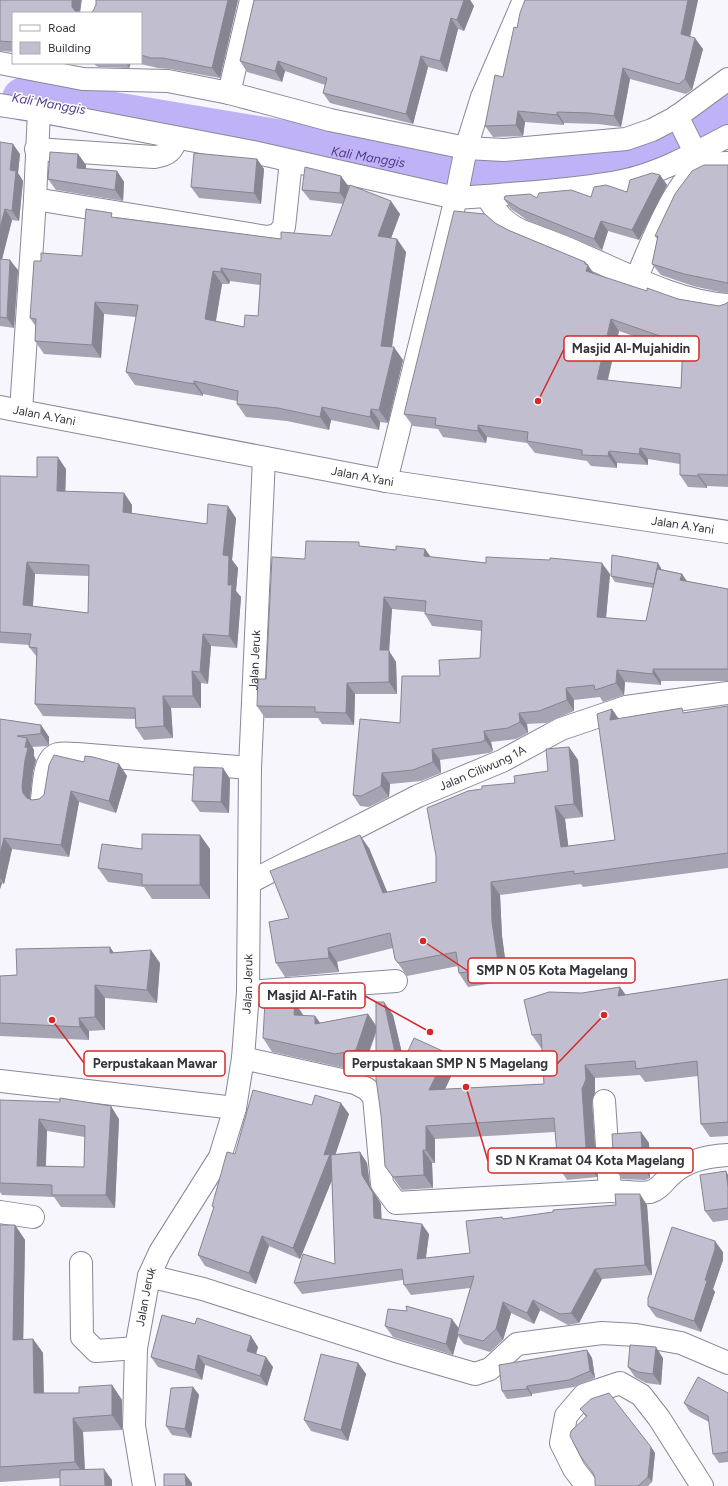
<svg xmlns="http://www.w3.org/2000/svg" width="728" height="1486" font-family="Figtree,sans-serif">
<rect width="100%" height="100%" fill="#f7f6fd"/>
<g fill="none" stroke-linecap="round" stroke-linejoin="round">
<path stroke="#c0b2f6" stroke-width="44" id="s1" d="M24,99L455,171L550,169L641,161L728,112"/>
<defs>
<g id="minor">
<path d="M91,13L93,0"/>
<path d="M0,63L83,79L168,81L229,93L330,120L466,148L504,150L626,139L652,130L675,118L728,79"/>
<path d="M229,93L251,0"/>
<path d="M0,105L39,111"/>
<path d="M677,116L696,154"/>
<path d="M36,149L154,157C169,155 172,151 177,138"/>
<path d="M486,196C531,192 577,190 622,181C660,173 694,154 728,136"/>
<path d="M35,199L267,237L277,235L284,227L291,161"/>
<path d="M636,279C647,255 676,176 701,167C708,164 720,163 728,163"/>
<path d="M21,411L35,199L39,111L253,152L456,198L486,196C498,213 502,222 522,231C540,238 559,244 576,252C623,272 677,302 728,305"/>
<path d="M386,481L456,198L466,148L482,97L524,0"/>
<path d="M42,799C44,787 43,758 58,754C64,753 71,754 77,754L250,768"/>
<path id="s2" d="M250,882L418,796L502,761L561,729L626,707L728,693"/>
<path d="M248,992L396,981"/>
<path d="M243,1058L355,1083L367,1089L374,1097L382,1184L396,1203L610,1191L604,1101"/>
<path d="M0,1081L235,1108"/>
<path d="M610,1191C620,1191 640,1194 650,1192C660,1189 664,1181 671,1175C685,1161 709,1156 728,1155"/>
<path d="M0,1212L33,1217"/>
<path d="M81,1263L82,1337L96,1351L136,1348"/>
<path d="M149,1276L203,1289L399,1352L475,1374L490,1369L517,1344L602,1333L636,1335L681,1343L728,1363"/>
<path d="M587,1486L574,1469L561,1443L566,1416L584,1395L620,1383L641,1395L659,1418L702,1486"/>
</g>
<g id="major">
<path id="s3" d="M144,1486L134,1426L136,1348L149,1276L160,1252L220,1157L235,1108L243,1058L248,992L250,768L264,458"/>
</g>
<g id="highway">
<path id="s4" d="M0,407L386,481L728,532"/>
</g>
</defs>
<use href="#minor" stroke="#8a8797" stroke-width="24"/>
<use href="#major" stroke="#8a8797" stroke-width="24"/>
<use href="#highway" stroke="#8a8797" stroke-width="24"/>
<use href="#minor" stroke="#fff" stroke-width="22"/>
<use href="#major" stroke="#fff" stroke-width="22"/>
<use href="#highway" stroke="#fff" stroke-width="22"/>
</g>
<path fill="#a6a3b2" fill-rule="evenodd" d="M0,0L13,13V52L2,51H0Z
M238,0L220,78L170,69L158,68L136,63H141V13Z
M254,0H470L474,6L464,31L458,29L447,72L428,67L413,124L330,103L323,93L325,85L285,71L282,82L247,72L240,61Z
M525,0H698L690,37L703,49L692,90L686,94L630,79L621,127L598,124L564,123V125L525,122L523,136L493,137L485,126L503,77Z
M94,63H131L129,68L99,67L96,66Z
M0,142L20,154L18,173L23,181L19,221L12,220L2,259L18,270L14,328L0,326Z
M78,154L86,165V169L117,171L124,182L123,201L56,190L48,179Z
M257,159L264,169L261,204L199,198L191,187Z
M728,165V294L693,286L661,275L652,264L657,239L655,236Z
M660,175L667,185L639,240L608,231L602,250L527,220L511,209L504,199L591,197L627,192Z
M349,187L400,214L391,238L406,252L392,347L403,360L388,423L380,422L379,430L331,420L329,430L287,421L246,417L237,404V401L203,394V396L135,385L126,372L136,317L104,314L101,358L44,354L35,341L36,327L30,318L41,261L82,256L115,217L281,239L331,236L343,204L310,200L302,190ZM230,281L260,285L258,316L244,327L216,321L222,284H229Z
M495,223L508,230L585,262L594,274L647,291L678,299L719,306L725,304L728,302V487L707,486V488L688,487L680,475V464L648,459V465L617,463V468L591,466L587,461L535,453L527,443L487,437L486,443L443,437L438,429L413,426L404,414ZM619,331L682,353L681,388L608,380Z
M66,469L65,492L124,493L132,505V514L207,524L236,518L232,560L238,568L236,591L241,597L237,648L211,646L208,684L201,683V708H171L173,738L144,740L136,728L135,719L43,716L35,704L37,657L29,647L30,645L0,643V476L37,477ZM35,574L89,576L88,613L33,606Z
M362,546L396,550L425,549L430,557L486,563L610,574L606,618L646,621L653,588L615,582L611,576L661,568V569L682,574L687,581L728,589V681H661V685L625,682L624,695L603,702L600,697L574,700V711L546,723L527,724L528,733L516,739L491,742L493,751L489,753L440,760L441,773L421,781L390,784L389,797L369,807L360,806L353,795L400,723L440,676L480,658L482,631L432,626L425,614V612L392,609L389,651L396,662L397,694H355L354,725L322,724L318,718H265L257,706L305,559Z
M728,706V868L583,887L581,884L500,895L502,936L508,981L468,987L459,973L458,966L407,976L395,959L393,948L337,962L339,972L285,977L276,963L289,918L369,848L387,892L436,882L515,783L548,771L569,747L578,760L583,817L565,819L568,846L615,840L619,719L685,713Z
M0,719L41,725L49,737V745L47,746L32,747L34,750V756L36,760L33,771L30,799L32,800L39,799L84,762L119,764L127,776L116,813L79,802L69,857L12,849L4,884L2,883L0,889Z
M223,768L230,779L229,813L200,812L192,801Z
M200,835L210,849V899H152L144,887L108,882L98,868L142,849Z
M115,953L160,963L157,1003L105,998V1030L89,1031V1040L0,1036V976L17,975Z
M728,979V1136L710,1137L701,1124L698,1076L645,1082L640,1075L595,1078V1092L592,1102L597,1177L567,1180L558,1166L555,1132L435,1139V1163H432L433,1188L402,1190L385,1166L376,1033L365,1064L344,1068L272,1052L263,1038L304,1016H315L320,1023L368,1014L376,1025L384,1002L393,1015L404,1061L447,1053L456,1066L445,1089L544,1084L542,1048H541L532,1035L582,993L620,987L626,995Z
M0,1100L119,1119L115,1208L61,1207L54,1197L2,1195L0,1192ZM47,1131L85,1137L84,1167L46,1166Z
M349,1114L335,1154L360,1152L367,1163L370,1186L381,1204V1219L429,1234L426,1258L470,1253L502,1217L504,1219L647,1205L652,1275L602,1279L579,1323L568,1325L540,1310L534,1324L511,1313L503,1340L490,1352L464,1344L458,1336L453,1355L393,1337L385,1326L459,1328L470,1288L411,1295L404,1285L403,1280L302,1294L294,1283L335,1264L332,1180L300,1259L269,1246L256,1284L205,1266L198,1255L214,1209L212,1206L235,1154Z
M641,1132L649,1143L650,1178L645,1180L622,1179L614,1168Z
M726,1171L728,1175V1220L713,1222L705,1211Z
M0,1225H15L25,1240L23,1339H33L43,1353L44,1393H79L112,1385L122,1400V1430L83,1432L85,1470L112,1480V1486H60V1478L0,1482Z
M723,1252V1260L713,1289L715,1292L701,1332L656,1317L648,1306Z
M258,1347L256,1354L273,1367L267,1386L205,1365L202,1380L158,1367L151,1357Z
M587,1350L592,1358L595,1378L574,1387L532,1394V1396L507,1399L502,1391Z
M663,1358L661,1385L646,1383L635,1377L628,1367Z
M358,1363L366,1374L348,1441L311,1431L304,1420Z
M193,1387L199,1395L191,1438L172,1435L166,1426Z
M728,1393V1462L719,1463L713,1454L709,1422L690,1412L684,1403Z
M580,1409L651,1447L655,1453L652,1482L648,1486H596L595,1478L586,1417Z"/>
<path fill="#878591" d="M72,0H81L80,13H76L72,7Z
M228,0H238L220,78L212,68Z
M464,0H470L474,6L464,31L457,20Z
M688,0H698L688,45L681,34Z
M451,18L458,29L447,72L440,61Z
M695,38L703,49L692,90L685,79Z
M421,56L428,67L413,124L406,114Z
M278,61L285,71L282,82L275,71Z
M126,63H131L129,68Z
M623,68L630,79L621,127L614,116Z
M518,111L525,122L523,136L516,125Z
M557,112L564,123V125L557,115Z
M13,144L20,154L18,173L23,181L19,221L12,211L10,170Z
M78,154L86,165L85,179L77,168Z
M257,159L264,169L261,204L254,193Z
M117,171L124,182L123,201L115,190Z
M660,175L667,185L639,240L632,230Z
M341,176L349,187L348,204L340,193Z
M391,201L400,214L387,249L378,236Z
M5,209L12,220L0,267V228Z
M601,221L608,231L602,250L594,239Z
M397,239L406,252L390,359L381,346Z
M10,260L18,270L14,328L7,318Z
M585,262L588,265L596,277L586,271L585,264Z
M221,268L230,281L229,284L221,272Z
M213,271L222,284L214,331L205,319Z
M95,302L104,314L101,358L92,345Z
M611,319L619,331L605,390L597,379Z
M394,347L403,360L388,423L379,410Z
M194,381L203,394V396L194,384Z
M322,407L331,420L329,430L320,417Z
M371,409L380,422L379,430L370,417Z
M478,425L487,437L486,443L478,431Z
M640,448L648,459V465L639,454Z
M609,451L617,463V468L608,456Z
M58,457L66,469L65,503L57,491Z
M698,474L707,486V488L698,476Z
M124,493L132,505L131,524L123,512Z
M228,506L236,518L232,560L238,568L236,591L241,597L237,648L229,636L228,585L223,555Z
M425,549L433,560L424,556Z
M27,562L35,574L32,617L23,605Z
M602,563L610,574L605,628L597,617Z
M658,563L661,568L658,589L654,584Z
M682,574L689,585L680,580Z
M384,597L392,609L389,651L396,662L397,694L389,682L380,650Z
M203,634L211,646L208,684L200,672Z
M653,669L661,681V685L653,674Z
M617,670L625,682L624,695L616,683Z
M192,671L201,683V708L193,696Z
M347,683L355,694L354,725L346,713Z
M566,688L574,700V711L567,700Z
M163,696L171,708L173,738L164,726Z
M612,709L621,722L610,720Z
M519,713L527,724L528,733L520,722Z
M41,725L49,737V745L41,733Z
M484,731L491,742L493,751L485,740Z
M27,738L34,750V756L36,760L33,771L30,798L31,804L23,793L22,786Z
M569,747L578,760L583,817L574,804Z
M432,749L440,760L441,773L433,762Z
M119,764L127,776L116,813L109,801Z
M223,768L230,779L229,813L221,802Z
M382,773L390,784L389,797L381,786Z
M71,791L79,802L69,857L61,845Z
M555,806L565,819L570,860L561,847Z
M200,835L210,849V899L200,885Z
M360,835L369,848L393,906L383,893Z
M4,838L12,849L4,884L0,878V854Z
M0,881L2,883L0,889Z
M491,882L500,895L502,936L508,981L499,968L492,922Z
M110,947L119,960L110,953Z
M328,948L337,962L339,972L329,958Z
M151,950L160,963L157,1003L147,990Z
M95,985L105,998V1030L95,1017Z
M620,987L629,1000L618,996Z
M384,1002L393,1015L409,1084L399,1071Z
M295,1003L304,1016L294,1015Z
M368,1014L377,1028L365,1064L356,1050Z
M315,1016L325,1030L315,1024Z
M79,1018L89,1031V1040L80,1027Z
M447,1053L456,1066L438,1104L429,1090Z
M585,1065L595,1078V1092L592,1102L597,1177L587,1163L582,1089Z
M341,1103L349,1114L334,1159L338,1165L300,1259L293,1248Z
M111,1106L119,1119L115,1208L106,1195Z
M39,1119L47,1131L45,1179L37,1166Z
M426,1126L435,1139V1163L426,1150Z
M641,1132L649,1143L650,1178L643,1167Z
M423,1150L432,1163L433,1188L424,1175Z
M360,1152L367,1163L370,1186L381,1204L382,1228L374,1218L362,1175Z
M726,1171L728,1175V1187Z
M640,1194L647,1205L652,1275L645,1265Z
M422,1224L429,1234L424,1270L417,1259Z
M15,1225L25,1240L23,1354L13,1340Z
M262,1236L269,1246L256,1284L249,1273Z
M715,1241L723,1252V1260L713,1289L715,1292L701,1332L694,1321Z
M595,1269L602,1279L579,1323L571,1313Z
M533,1300L540,1310L534,1324L527,1313Z
M503,1302L511,1313L503,1340L496,1329Z
M452,1319L460,1330L457,1334L458,1336L453,1355L446,1344Z
M251,1336L258,1347L254,1361L247,1351Z
M33,1339L43,1353L44,1407L34,1393Z
M656,1347L663,1358L661,1385L653,1374Z
M587,1350L592,1358L595,1378L590,1371Z
M198,1355L205,1365L202,1380L195,1370Z
M266,1357L273,1367L267,1386L260,1376Z
M358,1363L366,1374L348,1441L341,1430Z
M112,1385L122,1400V1430L112,1415Z
M527,1386L532,1394V1396L527,1389Z
M193,1387L199,1395L191,1438L185,1429Z
M73,1418L83,1432L85,1476L75,1462Z
M651,1447L655,1453L652,1482L648,1477Z
M104,1469L112,1480V1486H105Z
M185,1474L192,1483V1486H186Z"/>
<path fill="#c1becf" stroke="#878591" fill-rule="evenodd" d="M0,0H72V7L76,12L77,13H13V42L0,41Z
M96,0H228L212,68L163,58H151L141,55V13H90L93,11L96,5Z
M254,0H464L457,20L451,18L440,61L421,56L406,114L323,93L327,78L278,61L275,71L240,61Z
M525,0H688L681,34L695,38L685,79L679,84L623,68L614,116L590,113L557,112V115L518,111L516,125L485,126L495,75L503,77L514,27L517,28L520,13Z
M0,142L13,144L10,170L16,171L12,211L5,209L0,228Z
M50,152L78,154L77,168L117,171L115,190L48,179Z
M194,153L257,159L254,193L191,187Z
M704,165H728V284V283L684,274L652,264L658,236H655L675,194L692,171Z
M305,167L341,176L340,193L302,190Z
M652,173L660,175L632,230L601,221L594,239L520,209L504,199L505,196L530,194L537,198L539,193L571,190L591,197L594,187L606,185L627,192L630,180Z
M350,185L391,201L378,236L397,239L381,346L394,347L379,410L371,409L370,417L322,407L320,417L278,408L237,404L238,391L194,381V384L126,372L138,305L95,302L92,345L35,341L36,319L30,318L34,261H41V253L82,256L86,209L112,213L111,217L281,239V232L331,236ZM221,268L261,274L258,316L245,315L244,327L205,319L213,271L221,272Z
M454,211L485,214L495,223L508,230L585,262V264L588,265L586,271L647,291V288L678,299L719,306L725,304L728,302V475L698,474V476L680,475V454L640,448L639,454L609,451L608,456L582,455V450L527,441L528,432L478,425V431L435,425L436,418L404,414ZM611,319L683,344L681,388L597,379Z
M0,259L10,260L7,318L0,317Z
M37,457H58L57,491L124,493L123,512L207,524L208,504L228,506L223,555L229,556L228,585H232L229,636L203,634L200,672L192,671L193,696H163L164,726L136,728L135,708L35,704L37,648L29,647L31,634L0,632V476L37,477ZM27,562L89,565L88,613L23,605Z
M306,541L359,542V546L396,550V546L425,549L424,556L486,563V557L550,560V558L602,563L597,617L646,621L657,569L682,574L680,580L728,589V669H653V674L617,670L616,683L595,690L594,685L566,688L567,700L539,711L519,713L520,722L508,728L484,731L485,740L481,742L432,749L433,762L413,770L382,773L381,786L361,796L353,795L360,719L400,723L402,676H440L439,660L480,658L482,621L425,614L426,601L384,597L380,650H389V682L347,683L346,713L315,712V707L257,706L258,679H266L272,557L305,559Z
M612,555L658,563L654,584L611,576Z
M728,706V853L574,874V871L491,882L492,922L499,968L459,973L456,952L398,963L395,959L390,933L328,948L329,958L276,963L269,922L289,918L270,871L360,835L383,893L436,882V856L427,808L468,791L482,789V786L515,783L514,776L548,771L546,749L569,747L574,804L555,806L561,847L615,840L597,714L612,709L610,720L682,708L683,713Z
M0,719L41,725V733L39,734L17,736L27,738L25,747L28,748L25,760L22,786L23,793L27,798L32,800L39,799L44,795L49,765L54,755L84,762L85,756L93,757L119,764L109,801L71,791L61,845L4,838L0,854Z
M194,767L223,768L221,802L192,801Z
M142,834L200,835V885H142V874L98,868L102,844L142,849Z
M110,947V953L151,950L147,990L95,985V1017L79,1018L80,1027L0,1023V976L17,975L16,949Z
M728,979V1122L701,1124L697,1061L636,1069L635,1061L585,1065L586,1079L582,1089L587,1163L558,1166L554,1118L426,1126V1150H423L424,1175L393,1177L385,1166L381,1115L376,1079V1002H384L399,1071L414,1038L447,1053L429,1090L544,1084L541,1034L532,1035L524,1000L549,992L582,993L620,987L618,996Z
M265,1001L295,1003L294,1015L315,1016V1024L368,1014L356,1050L335,1054L263,1038Z
M253,1090L312,1105L315,1095L341,1103L324,1155L330,1154L293,1248L262,1236L249,1273L198,1255L214,1207L212,1206L227,1152L235,1154Z
M60,1098L111,1106L106,1195H52V1185L0,1183V1100L60,1102ZM39,1119L85,1126L84,1167L37,1166Z
M641,1132L643,1167L637,1169L614,1168L612,1134Z
M360,1152L362,1175L373,1193L374,1218L422,1224L417,1259L470,1253L466,1221L502,1217L503,1219L553,1212V1210L616,1205L615,1194H640L645,1265L595,1269L571,1313L560,1314L533,1300L527,1313L503,1302L496,1329L483,1341L457,1334L474,1276L404,1285L402,1269L294,1283L303,1254L335,1264L331,1155Z
M726,1171L728,1187V1208L705,1211L700,1175Z
M0,1225H15L13,1340L33,1339L34,1393H79V1387L112,1385V1415L73,1418L75,1462L0,1467Z
M672,1227L715,1241V1249L705,1280L707,1281L694,1321L648,1306V1298Z
M406,1306L452,1319L446,1344L385,1326L388,1309L407,1311Z
M162,1315L195,1324L197,1318L251,1336L247,1351L266,1357L260,1376L198,1355L195,1370L151,1357Z
M630,1345L656,1347L653,1374L638,1372L628,1367Z
M587,1350L590,1371L569,1380L527,1386V1389L502,1391L499,1365Z
M321,1354L358,1363L341,1430L304,1420Z
M698,1377L728,1393V1452L713,1454L708,1416L684,1403Z
M193,1387L185,1429L166,1426L171,1388Z
M609,1393L651,1447L648,1477L638,1486H596L595,1485V1478L593,1473L581,1457L570,1436L571,1431L587,1416L580,1409L591,1399Z
M104,1469L105,1486H60V1470Z
M164,1474H185L186,1486H164Z"/>
<g text-anchor="middle" stroke-width="3" stroke-linejoin="round" paint-order="stroke">
<g font-size="12" fill="#35343b" stroke="#fff">
<text dy="4" stroke="none"><textPath href="#s4" startOffset="45">Jalan A.Yani</textPath></text>
<text dy="4" stroke="none"><textPath href="#s4" startOffset="369">Jalan A.Yani</textPath></text>
<text dy="4" stroke="none"><textPath href="#s4" startOffset="693">Jalan A.Yani</textPath></text>
<text dy="4" stroke="none"><textPath href="#s3" startOffset="851">Jalan Jeruk</textPath></text>
<text dy="4" stroke="none"><textPath href="#s2" startOffset="259">Jalan Ciliwung 1A</textPath></text>
<text dy="4" stroke="none"><textPath href="#s3" startOffset="527">Jalan Jeruk</textPath></text>
<text dy="4" stroke="none"><textPath href="#s3" startOffset="191">Jalan Jeruk</textPath></text>
</g>
<g font-size="13" font-style="italic" fill="#523c8b" stroke="#fff">
<text transform="translate(49 103) rotate(10)" y="5">Kali Manggis</text>
<text dy="5" stroke="none"><textPath href="#s1" startOffset="349">Kali Manggis</textPath></text>
</g>
</g>
<path fill="none" stroke="#d62828" stroke-width="1.5" d="M538 401L564 349M423 941L468 971M430 1032L365 996M52 1020L84 1063M604 1015L557 1064M466 1087L488 1161"/>
<g fill="#d62828" stroke="#fff" stroke-width="1.5">
<circle cx="538" cy="401" r="4"/>
<circle cx="423" cy="941" r="4"/>
<circle cx="430" cy="1032" r="4"/>
<circle cx="52" cy="1020" r="4"/>
<circle cx="604" cy="1015" r="4"/>
<circle cx="466" cy="1087" r="4"/>
</g>
<g fill="#fff" stroke="#d62828" stroke-width="1.5">
<rect x="564" y="336" width="135" height="25" rx="4"/>
<rect x="468" y="958" width="167" height="25" rx="4"/>
<rect x="259" y="983" width="106" height="25" rx="4"/>
<rect x="84" y="1051" width="141" height="25" rx="4"/>
<rect x="344" y="1051" width="213" height="25" rx="4"/>
<rect x="488" y="1148" width="205" height="25" rx="4"/>
</g>
<g font-size="13" text-anchor="middle" font-weight="bold" fill="#35343b">
<text x="631" y="353">Masjid Al-Mujahidin</text>
<text x="552" y="975">SMP N 05 Kota Magelang</text>
<text x="312" y="1000">Masjid Al-Fatih</text>
<text x="155" y="1068">Perpustakaan Mawar</text>
<text x="450" y="1068">Perpustakaan SMP N 5 Magelang</text>
<text x="590" y="1165">SD N Kramat 04 Kota Magelang</text>
</g>
<rect x="12" y="12" width="130" height="52" fill="#ffffff" stroke="#aeaeb1"/>
<rect x="20" y="25" width="20" height="6" fill="#ffffff" stroke="#aeaeb1"/>
<text x="48" y="32" font-size="12" fill="#35343b">Road</text>
<rect x="20" y="42" width="20" height="12" fill="#c1becf" stroke="#aeaeb1"/>
<text x="48" y="52" font-size="12" fill="#35343b">Building</text>
</svg>
